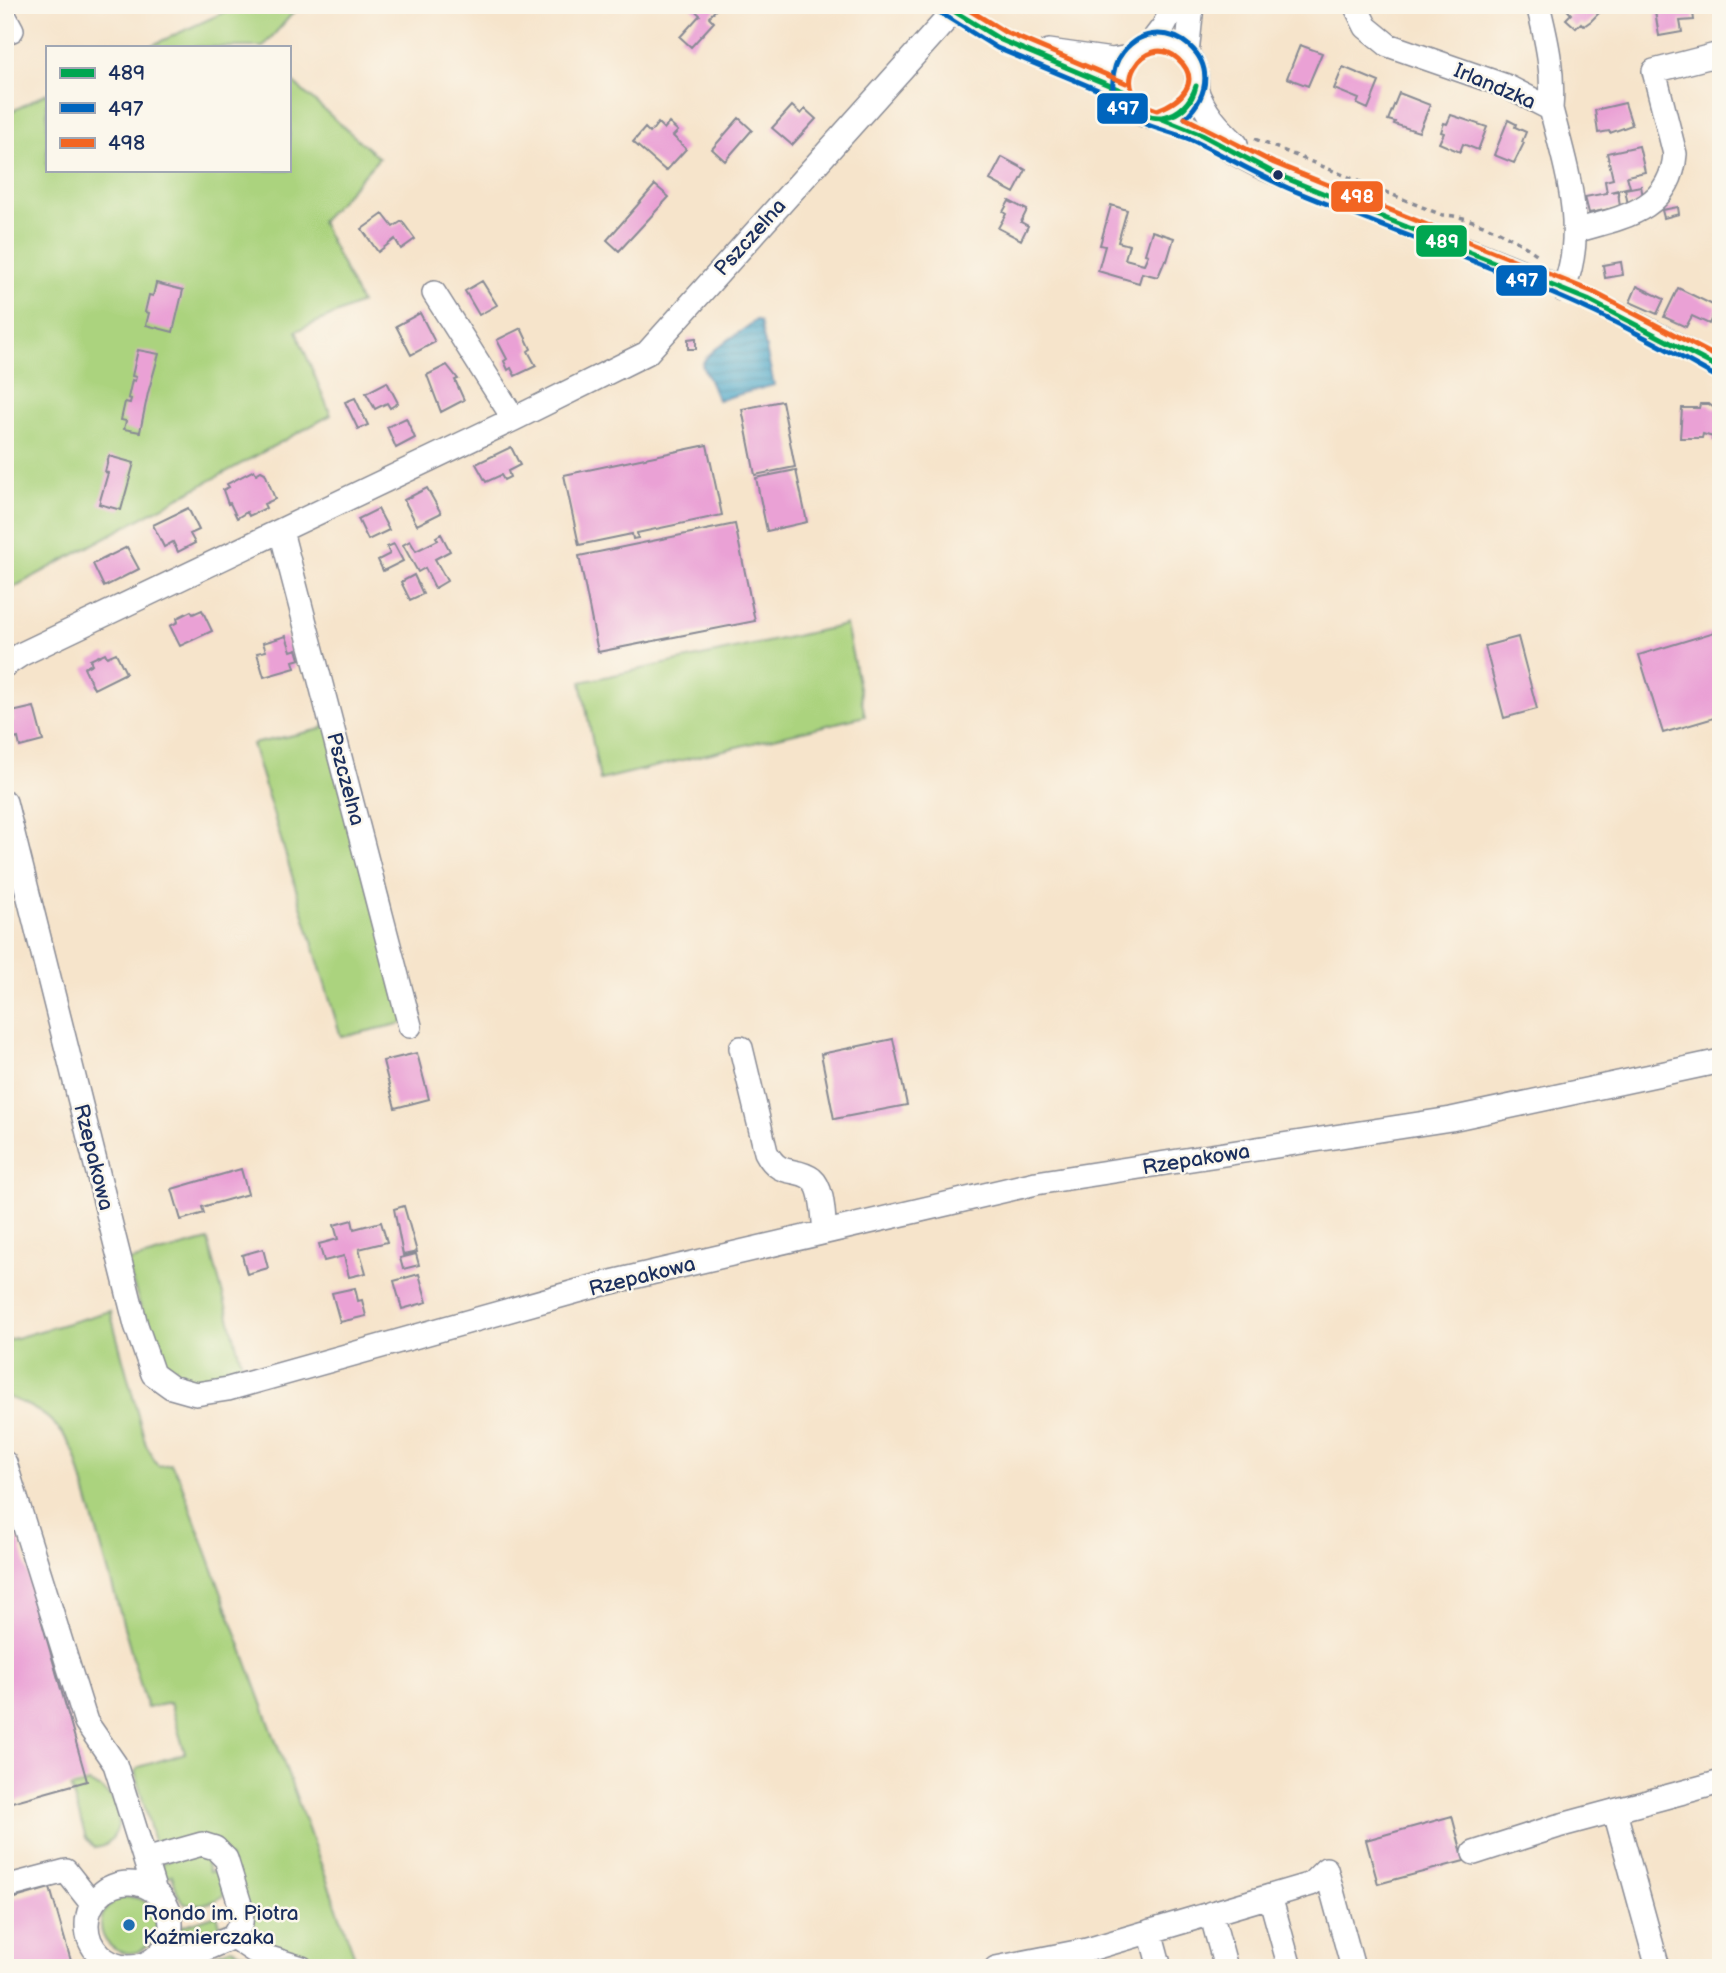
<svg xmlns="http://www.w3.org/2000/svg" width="1726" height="1973" font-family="'Balsamiq Sans',sans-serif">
<defs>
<pattern id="water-rules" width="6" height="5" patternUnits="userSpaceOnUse" patternTransform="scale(1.75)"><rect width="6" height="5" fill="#4aa6c8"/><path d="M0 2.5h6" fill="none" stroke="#3d88a6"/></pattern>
</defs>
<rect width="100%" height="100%" fill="#fbf7ec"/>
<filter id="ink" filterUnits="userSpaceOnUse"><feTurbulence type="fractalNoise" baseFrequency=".0143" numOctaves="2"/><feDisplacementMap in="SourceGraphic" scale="14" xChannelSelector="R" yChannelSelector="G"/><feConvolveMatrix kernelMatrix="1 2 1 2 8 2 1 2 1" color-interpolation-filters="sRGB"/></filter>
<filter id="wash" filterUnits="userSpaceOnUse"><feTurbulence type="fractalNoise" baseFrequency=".00686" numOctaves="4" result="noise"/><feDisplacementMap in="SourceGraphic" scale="28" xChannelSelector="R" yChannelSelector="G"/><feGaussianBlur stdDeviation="1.57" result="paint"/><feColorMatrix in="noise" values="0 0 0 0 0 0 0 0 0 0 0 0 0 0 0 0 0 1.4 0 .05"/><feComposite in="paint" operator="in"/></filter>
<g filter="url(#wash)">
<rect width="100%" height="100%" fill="#f6e4cb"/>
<path fill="#abd37e" stroke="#63816e" stroke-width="2" d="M224,5H300L263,47H148L227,11Z
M289,79L379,158L321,222L361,303L296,331L331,415L5,592V115L47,93V170H289Z
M846,625L865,716L600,780L581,682Z
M335,714L421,1019L341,1037L252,744L321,729Z
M208,1240L245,1376L202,1387L174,1373L157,1358L126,1262Z
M110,1311L146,1445L158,1466L171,1464L179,1477L359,1968H329L260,1945L249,1935L246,1930L229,1857L155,1845L135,1772L139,1767L185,1753L170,1703L147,1708L75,1454C58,1420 40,1409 5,1396V1341Z
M89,1783C98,1787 106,1790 112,1799C125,1816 118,1845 95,1848L86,1838L71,1788Z
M197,1850L219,1860L207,1864L209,1872L217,1870L224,1895C217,1901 211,1903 203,1904C178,1910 178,1894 172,1875L165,1877L161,1863Z
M101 1925a28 28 0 1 1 56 0a28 28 0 1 1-56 0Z
M217,1915L220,1925L234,1921L232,1929L185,1946L179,1927Z
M232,1948L277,1968H190L189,1963Z"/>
<path fill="url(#water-rules)" stroke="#326a93" stroke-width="2" d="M756,320L760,322L774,385L718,400L702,365C707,350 742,333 756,320Z"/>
<g id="blocks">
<path fill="#eaa1d5" d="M693,5H720L709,17L714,22L691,47L680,37L700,15L691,7Z
M1563,5H1603L1605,7L1591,21L1584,26L1581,23L1576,28L1566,19L1571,14Z
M1654,5H1692L1694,20L1680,21L1682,32L1659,36Z
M1711,5H1721V21L1709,7Z
M1300,45L1322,53L1308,86L1287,78Z
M1343,67L1379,82L1368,109L1357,104L1359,99L1334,89Z
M1399,93L1430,105L1419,132L1394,124L1395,122L1388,120Z
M1625,103L1632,125L1610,133L1609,131L1598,133L1595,110Z
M792,106L801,114L805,109L816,119L792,145L772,128Z
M1451,115L1487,127L1478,150L1463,144L1460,152L1439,143L1444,133L1441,132L1444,123L1447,124Z
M739,118L752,130L725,161L712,149Z
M1508,120L1516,124L1515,127L1526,132L1522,142L1524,143L1514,163L1494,155Z
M658,123L664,129L669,123L678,131L673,136L686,149L666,171L633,142L645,128L650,133Z
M1639,146L1645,172L1627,176L1630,187L1610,192L1618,191L1620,207L1589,213L1585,197L1607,193L1605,181L1613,179L1607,153Z
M1002,157L1026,170L1014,193L990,180Z
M655,185L669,197L619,251L607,240Z
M1641,186L1644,202L1628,205L1625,189Z
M1009,201L1027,210L1021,222L1028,226L1021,240L998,228L1006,214L1003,212Z
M1111,205L1127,210L1118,242L1129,245L1125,259L1144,264L1148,255L1145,254L1152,231L1174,238L1167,261L1165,260L1158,277L1142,273L1139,283L1098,271L1105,246L1100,245Z
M1678,207L1679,214L1664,218L1662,210Z
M383,214L393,227L402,221L415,239L401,249L395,239L378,252L362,229Z
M1621,262L1623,275L1605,278L1603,265Z
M482,281L497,305L479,315L465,291Z
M156,283L183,290L173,332L146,325L149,313L145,312L149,295L153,296Z
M1637,286L1664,299L1657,314L1630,302Z
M1678,288L1717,307L1709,324L1692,316L1686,327L1664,317Z
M420,313L435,342L411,355L396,326Z
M521,328L531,349L528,351L536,366L515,376L511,368L508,370L504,361L507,359L497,340Z
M696,338V349H688V339Z
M138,350L159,354L148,393L140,432L124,429L126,421L121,420L125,402L130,403L131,399L128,398L132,380L135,381L136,377L132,376Z
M447,365L458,379L455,380L464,400L441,412L427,375Z
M387,382L398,403L390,408L387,403L375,409L366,393Z
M355,398L368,425L358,429L345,402Z
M782,401L795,467L755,475L742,409Z
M1700,404H1709L1714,408H1721V439L1718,444L1712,440L1713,437L1703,434L1702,438H1680L1682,408H1699Z
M406,418L415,438L396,448L387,427Z
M707,445L722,515L637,533L638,538L633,539L632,534L579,545L564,475Z
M511,447L520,465L508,471L510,477L504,480L501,475L486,482L476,464Z
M109,456L134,463L121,510L99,504L108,473L105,472Z
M254,470L256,474L261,471L265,473L275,499L264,504L266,508L249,516L247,512L237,518L230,503L228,504L223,490L229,487L227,484Z
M796,470L807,522L767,531L756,478Z
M427,488L441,513L417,525L404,500Z
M188,508L199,530L190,534L195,543L178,552L173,542L164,547L153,525Z
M378,509L389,530L368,540L358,519Z
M735,524L755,621L598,652L579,556Z
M441,534L450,551L435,559L447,581L435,588L425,568L418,572L403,545L410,541L416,551L438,540L436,537Z
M394,544L403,561L383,571L378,560L390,554L387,547Z
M127,547L139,569L104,587L93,564Z
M414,575L423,594L410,600L401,582Z
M202,610L212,631L180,646L170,626L178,622L177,618L191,611L193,614Z
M1721,630V716L1663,733L1639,655Z
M286,636L291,651L297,649L300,659L293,661L295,668L264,677L257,653L266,651L263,643Z
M1518,637L1537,709L1504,718L1485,646Z
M105,653L107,657L116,653L126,673L94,689L84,668L92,664L90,660Z
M34,707L43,741L20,747L18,738L14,739L10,723L14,722L12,712Z
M893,1039L907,1105L834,1119L821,1054Z
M417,1053L429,1099L395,1108L383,1061Z
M241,1169L248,1194L202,1207L204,1213L181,1220L172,1189Z
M404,1206L417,1252L403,1255L394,1209Z
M352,1220L354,1229L381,1222L387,1242L359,1249L366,1273L349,1277L344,1256L324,1261L319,1244L338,1239L334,1225Z
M263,1249L268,1268L247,1274L242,1255Z
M416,1254L419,1265L403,1269L400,1258Z
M419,1274L427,1302L402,1309L394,1281Z
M355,1288L358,1301L362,1300L366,1316L340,1322L332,1293Z
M5,1492L87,1781L5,1804Z
M1452,1816L1464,1861L1378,1884L1366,1840Z
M50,1888L73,1968H5V1901Z"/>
</g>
</g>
<g filter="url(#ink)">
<use href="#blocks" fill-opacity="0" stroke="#888a94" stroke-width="2"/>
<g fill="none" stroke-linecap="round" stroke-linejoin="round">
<defs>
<path id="minor" d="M944,5L1001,40L1123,91
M1355,5L1366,27L1388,45L1506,86L1551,109C1566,168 1588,231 1563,290
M1538,5C1547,41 1554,73 1551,109
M5,17L12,30L5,33
M1150,44L1163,27L1175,5
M1049,51L1112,60L1129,57
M1187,54L1192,5
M1196,89C1205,113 1218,127 1236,144
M1160,118C1221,107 1198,32 1151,44C1139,47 1129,55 1124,67C1118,82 1123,100 1136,110C1147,120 1166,119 1180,125C1212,137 1239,158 1270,171C1375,216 1485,253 1589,300C1634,321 1678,345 1721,369
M1575,231C1620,218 1671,211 1675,154L1654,71L1716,55
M434,293L514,419
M281,531L410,1026
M5,665L22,654L514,419L647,353L953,12
M5,802L136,1325L153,1374L171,1387L196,1394L228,1389L603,1284L1036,1183L1451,1119L1721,1061
M741,1048L766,1152C780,1179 795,1166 812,1179C824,1189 823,1218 825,1232
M5,1463L86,1722L115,1764L155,1892
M1615,1812L1658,1968
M1474,1853L1558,1826L1721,1782
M145,1860L202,1844L215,1848L226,1859L242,1911L241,1923L233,1937L196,1953L176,1958
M87 1925a42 42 0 1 1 84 0a42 42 0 1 1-84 0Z
M5,1887L66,1871L92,1904
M1270,1896L1290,1968
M1211,1913L1226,1968
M1150,1931L1160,1968
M233,1937L260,1955L302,1968
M996,1968L1087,1950L1311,1884L1326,1869L1353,1968"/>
</defs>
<use href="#minor" stroke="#888a94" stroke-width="26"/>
<path stroke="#888a94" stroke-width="3.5" stroke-dasharray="5 5" stroke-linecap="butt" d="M1255,139L1442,215C1471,215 1514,238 1538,255"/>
<use href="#minor" stroke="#fff" stroke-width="23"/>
<defs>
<path id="bus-1" d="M944,5L1001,40L1123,91
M1126,98C1148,129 1185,120 1196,86
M1126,98C1146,129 1188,122 1196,86
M1160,118L1202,135L1278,175L1588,300L1721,369"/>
<path id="bus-2" d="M939,12L997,48L1120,99
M1185,118C1242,64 1162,3 1123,52C1115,62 1112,74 1113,87C1119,128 1166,127 1196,142C1229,158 1261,177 1295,191C1392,231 1491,265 1585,308C1630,328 1674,353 1717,377"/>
<path id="bus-3" d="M961,5L1005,32L1126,83
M1157,110C1102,94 1145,29 1178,59C1203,82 1180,102 1157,110
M1185,118L1274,163L1593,292L1721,359"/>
</defs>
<use href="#bus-1" stroke="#fbf7ec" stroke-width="10"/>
<use href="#bus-2" stroke="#fbf7ec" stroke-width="10"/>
<use href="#bus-3" stroke="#fbf7ec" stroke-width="10"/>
<use href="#bus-1" stroke="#00a651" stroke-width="5"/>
<use href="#bus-2" stroke="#0065bd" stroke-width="5"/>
<use href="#bus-3" stroke="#f26522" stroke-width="5"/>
</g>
</g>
<circle fill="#1b2f5e" stroke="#fbf7ec" stroke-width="2.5" cx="1278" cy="175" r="6"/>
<circle fill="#1f6fb2" stroke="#fbf7ec" stroke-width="2.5" cx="129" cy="1925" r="7"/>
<g text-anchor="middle" stroke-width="5" stroke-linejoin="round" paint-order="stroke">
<g font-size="21" fill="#1b2f5e" stroke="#fbf7ec">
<text transform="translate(1495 86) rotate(23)" y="7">Irlandzka</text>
<text transform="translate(750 237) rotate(-48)" y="7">Pszczelna</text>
<text transform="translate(346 779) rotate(75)" y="7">Pszczelna</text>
<text transform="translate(94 1157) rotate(76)" y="7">Rzepakowa</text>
<text transform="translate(1196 1159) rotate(-9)" y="7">Rzepakowa</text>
<text transform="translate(642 1276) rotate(-14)" y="7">Rzepakowa</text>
</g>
<g font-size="21" fill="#1b2f5e" stroke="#fbf7ec" text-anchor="start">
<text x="143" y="1920">Rondo im. Piotra<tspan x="143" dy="24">Kaźmierczaka</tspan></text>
</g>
</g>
<g stroke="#fbf7ec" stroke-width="2.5">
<rect x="1096" y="92" width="53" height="33" rx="7" fill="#0065bd"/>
<rect x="1330" y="180" width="54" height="33" rx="7" fill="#f26522"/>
<rect x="1415" y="224" width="53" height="34" rx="7" fill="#00a651"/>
<rect x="1495" y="264" width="53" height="33" rx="7" fill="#0065bd"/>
</g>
<g font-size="19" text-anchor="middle" font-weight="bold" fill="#fff">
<text x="1123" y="115">497</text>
<text x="1357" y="203">498</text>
<text x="1442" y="248">489</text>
<text x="1522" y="287">497</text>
</g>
<rect width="1726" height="1973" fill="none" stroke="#fbf7ec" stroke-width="28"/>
<rect x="46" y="46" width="245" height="126" fill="#fbf7ec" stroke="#a1a7b3" stroke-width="2"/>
<rect x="60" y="68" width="35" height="10" fill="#00a651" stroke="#a1a7b3" stroke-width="2"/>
<text x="108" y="80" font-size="21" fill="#1b2f5e">489</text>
<rect x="60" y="103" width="35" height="10" fill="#0065bd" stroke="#a1a7b3" stroke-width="2"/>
<text x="108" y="116" font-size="21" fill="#1b2f5e">497</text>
<rect x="60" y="138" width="35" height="10" fill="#f26522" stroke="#a1a7b3" stroke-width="2"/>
<text x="108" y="150" font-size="21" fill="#1b2f5e">498</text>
</svg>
